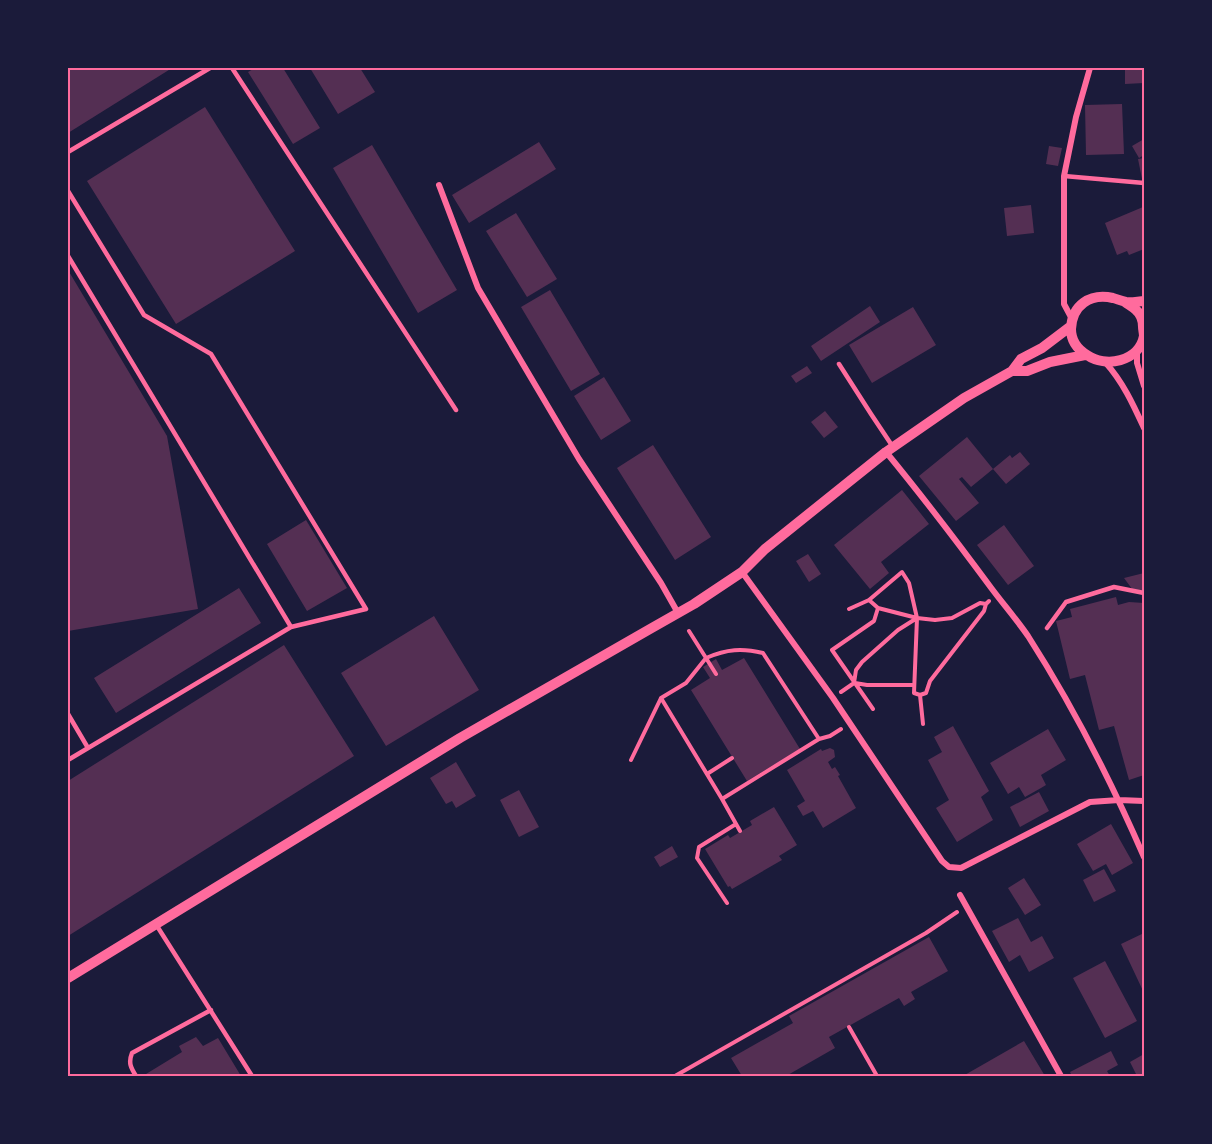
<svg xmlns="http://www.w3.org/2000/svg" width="1212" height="1144" font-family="Poppins,sans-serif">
<rect width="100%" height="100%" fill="#1b1b3a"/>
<path fill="#542f53" d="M68,68H172L68,133Z
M255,68H283L320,128L293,144L248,72Z
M310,68H360L375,92L338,114Z
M1125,68H1144V83L1125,84Z
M1122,104L1124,154L1086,155L1085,105Z
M205,107L295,251L176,324L87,181Z
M1144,139V155L1139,158L1132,146Z
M539,142L556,169L469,223L452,195Z
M372,145L457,290L418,313L333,168Z
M1049,146L1062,148L1058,166L1046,164Z
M1144,158V179H1142L1138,159Z
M1031,205L1034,233L1007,236L1004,208Z
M1143,207L1144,211V249L1129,255L1127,251L1117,255L1105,223Z
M516,213L557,279L527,297L486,231Z
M68,270L167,436L198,609L68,631Z
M550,290L600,374L571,391L521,307Z
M870,306L880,322L821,361L811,346Z
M913,307L936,345L872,383L849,345Z
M807,366L812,373L796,383L791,376Z
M604,377L631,421L601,440L574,396Z
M825,411L838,427L824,438L811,422Z
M967,437L993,469L971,487L962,477L959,479L979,503L956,521L919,476Z
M653,445L711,537L675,560L617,468Z
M1020,452L1030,464L1006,484L993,469L1010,455L1012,458Z
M902,490L929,524L881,562L889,573L870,589L834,545Z
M306,520L347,588L307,611L267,544Z
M1004,525L1034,566L1008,585L977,545Z
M808,554L821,574L809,582L796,561Z
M1144,573V591L1135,593L1124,578Z
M239,588L261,623L116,713L94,678Z
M1116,597L1118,605L1129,602L1144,603V775L1129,780L1114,726L1099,730L1085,675L1070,679L1056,621L1072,617L1070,609Z
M434,616L479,690L386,746L341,673Z
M284,645L354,756L68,936V781Z
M744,658L800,749L747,781L691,690L710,678L703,667L716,659L722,670Z
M953,726L989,791L981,797L993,820L957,842L936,808L949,800L928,760L942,752L934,737Z
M1048,729L1066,760L1041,775L1046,785L1041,788L1025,797L1019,787L1008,794L990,763Z
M830,748L834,750L835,757L828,762L832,769L835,767L840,775L838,776L856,808L823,828L813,811L803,816L797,806L805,801L787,770L821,749L822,751Z
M456,762L476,796L456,808L452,801L446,804L430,778Z
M519,790L539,827L519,837L500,800Z
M1039,792L1049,811L1020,827L1010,807Z
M774,807L797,845L779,856L782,860L732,889L730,886L728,887L705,849L728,835L730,838L752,825L750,821Z
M1111,824L1133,863L1112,875L1106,864L1093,871L1077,844Z
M672,846L678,857L660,867L654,857Z
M1104,869L1116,891L1094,902L1083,880Z
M1024,878L1041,905L1025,915L1008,888Z
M1018,918L1031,942L1042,936L1054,958L1029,972L1020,955L1009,962L992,931Z
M1144,933V993L1121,944Z
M929,937L948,971L911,992L915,999L904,1006L899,998L829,1037L835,1048L786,1076H742L731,1058L793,1023L789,1016Z
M1105,961L1137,1021L1105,1038L1073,978Z
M196,1037L203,1046L218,1038L241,1076H148L146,1074L182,1052L179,1046Z
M1024,1041L1045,1076H963Z
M1111,1051L1118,1065L1107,1071L1110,1076H1072L1070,1072Z
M1144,1054V1076H1137L1130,1062Z"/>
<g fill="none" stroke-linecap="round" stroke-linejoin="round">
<path stroke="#ff6b9d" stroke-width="4" d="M556,68H558
M869,600L902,572L909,583L917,618
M849,609L869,600L878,608L917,618L914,693L920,695L923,724
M689,631L706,658C727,649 742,648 763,653L819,739L830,736L841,729
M716,674L706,658L686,683L661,698L722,799L819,739
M855,683L867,685H914
M841,692L854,683L856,670L862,662L898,630L917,618L935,620L952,618L980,603L986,604L989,601
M920,695L926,693L930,681L984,611L986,604
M873,709L832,650L874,621L878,608
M631,760L661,698
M707,774L732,758
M722,799L740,831
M727,903L697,858L699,847L736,824
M849,1027L877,1076
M675,1076L926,933L957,912"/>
<path stroke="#ff6b9d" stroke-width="4.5" d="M232,68L456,410
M68,152L210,68
M1064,176L1144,183
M68,191L144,315L211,354L366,609L291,627L68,760
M68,256L291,627
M839,364L871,414L893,447
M1047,628L1066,602L1114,587L1144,593
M68,714L88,748
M157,926L252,1076
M136,1076C131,1068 128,1063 132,1053L211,1010"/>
<path stroke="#ff6b9d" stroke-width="6" d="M439,185L478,288L579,459L661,583L678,613
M1072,319L1064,304V176L1076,117L1090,68
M1137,351V363L1144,386
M1105,362C1123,382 1133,404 1144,428
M886,452C923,497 958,543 992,589C1004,605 1017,620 1028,636C1073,706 1111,781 1144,857
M742,572L833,698L942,861L949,867L961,868L1090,802L1119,800L1144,801
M960,895L1061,1076"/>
<path stroke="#ff6b9d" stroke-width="10" d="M1125,302C1129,305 1133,307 1136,310C1141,314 1143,321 1143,327C1143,330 1144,333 1144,336C1139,362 1105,368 1087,355C1077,349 1071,340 1071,329C1072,305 1090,293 1113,298C1117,299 1121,301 1126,302C1132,303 1139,301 1144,301
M1012,371H1027L1050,362L1085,355
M68,978L460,738L650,629L694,604L742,572L765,549L886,452L964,398L1012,371L1021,359L1042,348L1071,326"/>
</g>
<rect width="1212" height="1144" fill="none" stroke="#1b1b3a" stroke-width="138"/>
<rect x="69" y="69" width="1074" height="1006" fill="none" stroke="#ff6b9d" stroke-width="2"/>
</svg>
